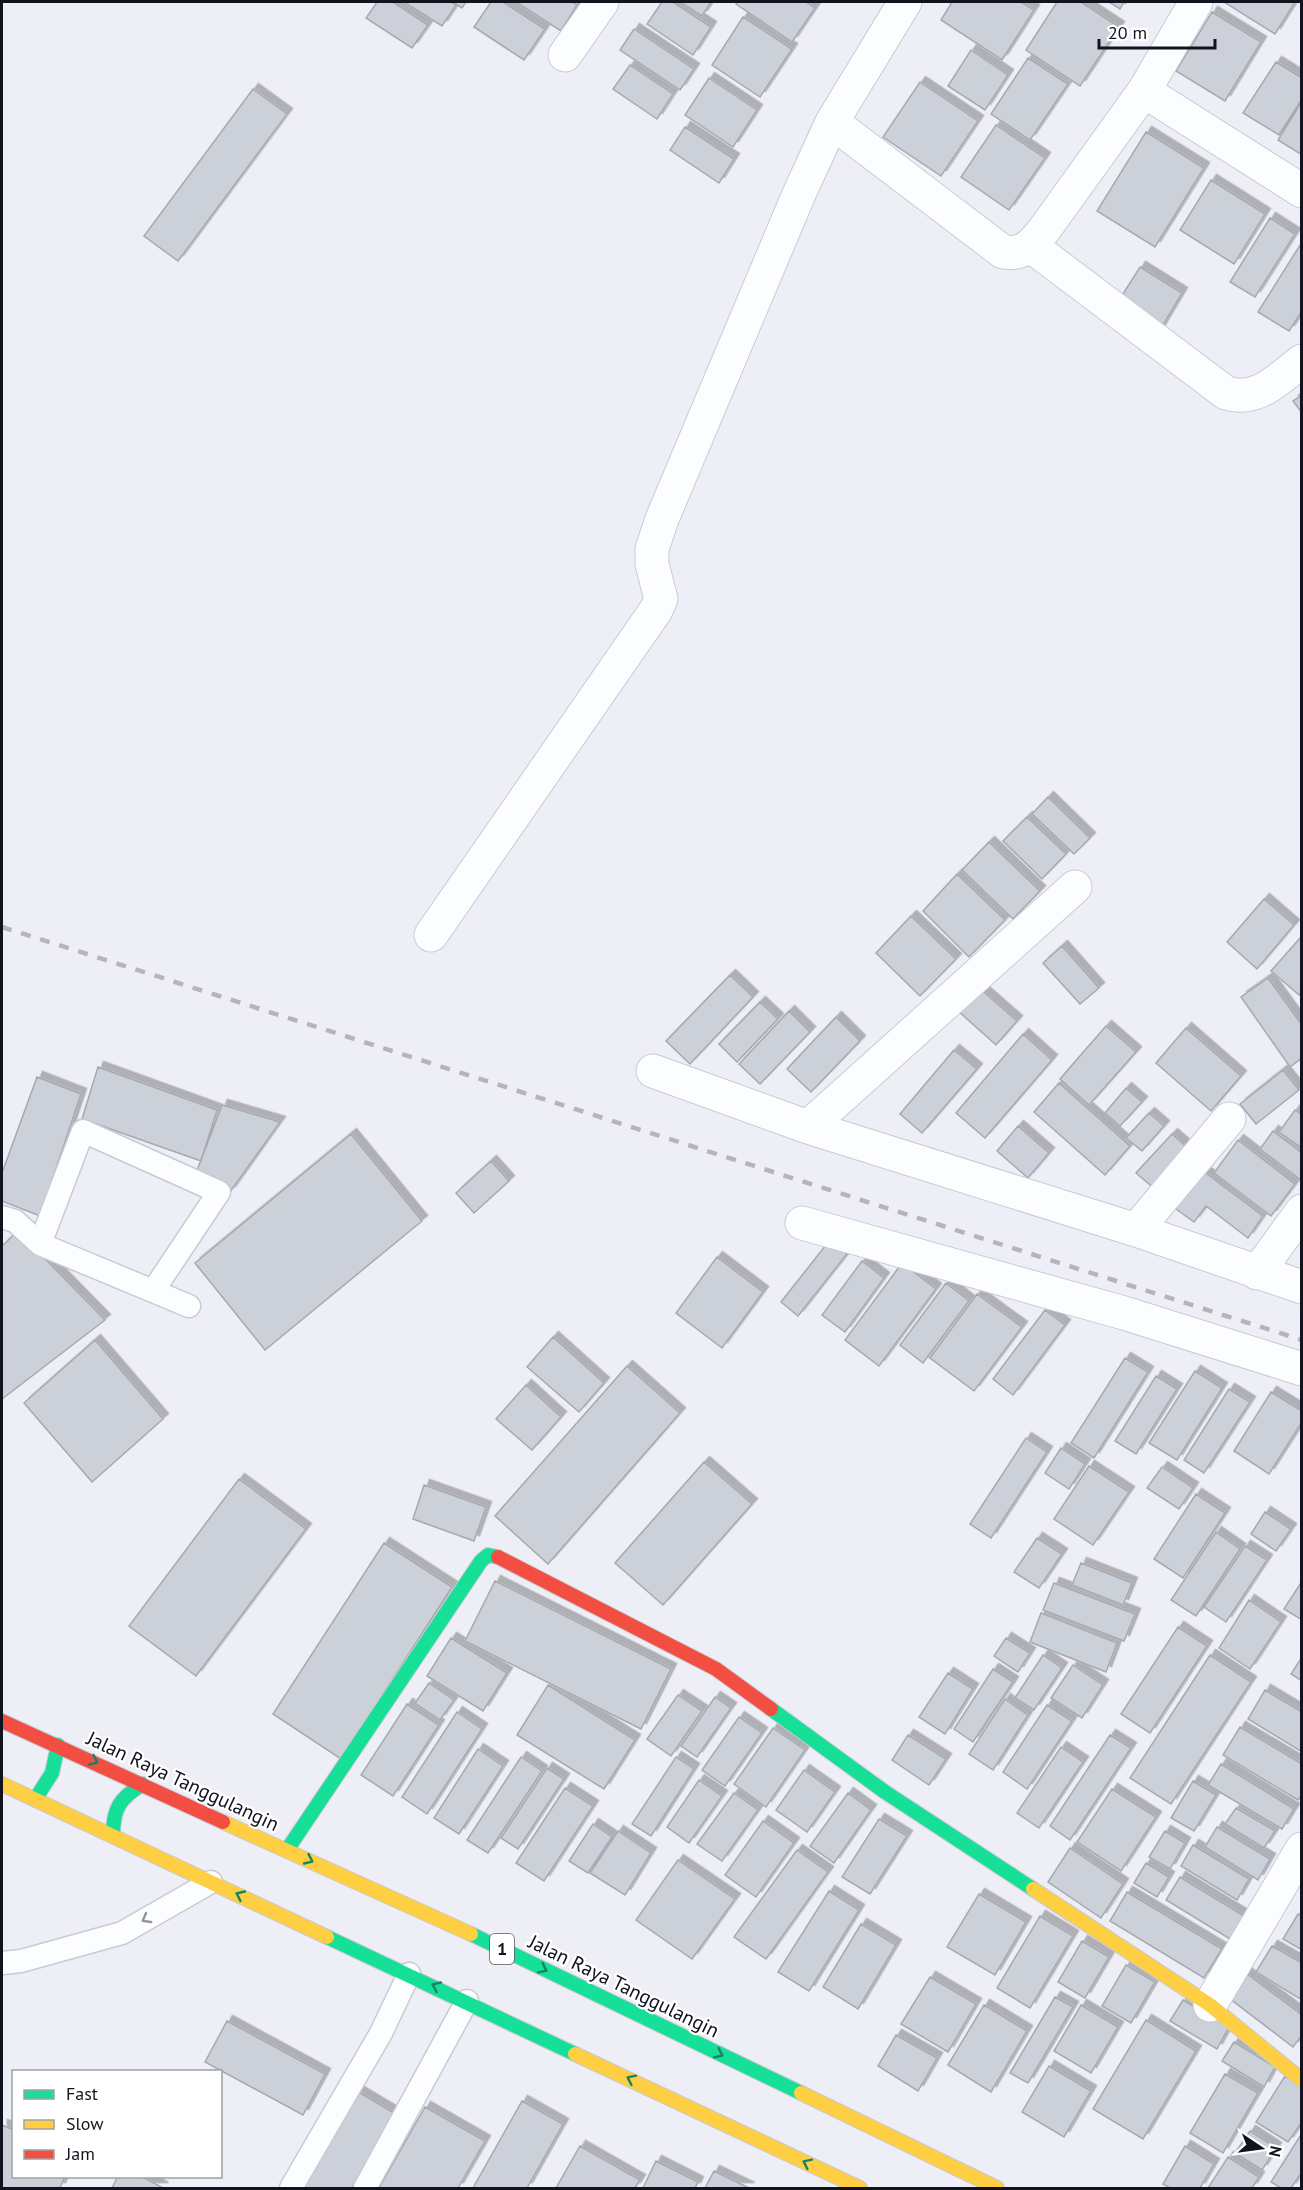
<svg xmlns="http://www.w3.org/2000/svg" width="1303" height="2190" font-family="'PT Sans',sans-serif">
<defs>
<filter id="shadow"><feDropShadow dx="5.5" dy="-5.5" stdDeviation="0" flood-color="#0004"/></filter>
</defs>
<rect width="100%" height="100%" fill="#eeeff6"/>
<path fill="#ccd0d8" stroke="#a5a9b1" stroke-width="1.5" filter="url(#shadow)" d="M377,2H393L428,25L412,48L366,18Z
M404,2H451L456,5L442,26Z
M452,2H466L462,8Z
M491,2H503L545,29L524,60L474,27Z
M516,2H572L577,5L561,31Z
M662,2H673L711,27L693,55L647,24Z
M680,2H711L702,16Z
M738,2H806L815,8L792,42L736,4Z
M952,2H1021L1034,10L1002,60L941,20Z
M1057,2H1081L1119,27L1080,86L1026,50Z
M1109,2H1124L1120,9Z
M1224,2H1295L1275,34Z
M1212,12L1261,42L1225,101L1176,71Z
M743,17L792,49L760,97L712,65Z
M634,29L694,69L680,90L620,50Z
M971,50L1008,75L985,110L948,86Z
M1028,58L1068,84L1030,140L991,114Z
M1276,62L1302,78V99L1279,135L1243,113Z
M630,65L673,94L657,119L613,89Z
M709,78L757,110L733,147L685,115Z
M920,82L978,121L941,176L883,137Z
M253,89L287,114L178,261L144,236Z
M1302,101V155L1278,140Z
M996,125L1045,158L1009,210L961,177Z
M685,127L734,159L719,183L670,150Z
M1146,132L1204,168L1155,247L1097,211Z
M1211,180L1265,214L1234,264L1180,230Z
M1270,218L1295,234L1255,297L1230,282Z
M1302,242V311L1289,331L1258,312Z
M1140,267L1182,293L1157,335L1114,308Z
M1302,395V413L1293,401Z
M1048,797L1090,838L1074,854L1032,814Z
M1027,817L1066,854L1042,879L1003,841Z
M989,842L1040,891L1013,919L962,870Z
M957,874L1005,920L969,957L923,911Z
M1264,899L1294,925L1257,969L1227,942Z
M911,916L956,959L920,996L876,953Z
M1302,936V991L1299,995L1271,971Z
M1062,946L1099,988L1080,1004L1043,963Z
M730,975L753,997L690,1064L666,1041Z
M1268,978L1302,1025V1058L1290,1067L1241,997Z
M977,986L1017,1021L996,1045L957,1010Z
M760,1002L778,1019L737,1062L719,1044Z
M789,1011L810,1032L760,1084L739,1064Z
M836,1017L860,1041L811,1092L787,1069Z
M1106,1026L1136,1052L1089,1105L1060,1079Z
M1186,1028L1241,1076L1211,1111L1156,1063Z
M1023,1034L1052,1060L985,1138L956,1113Z
M954,1050L977,1069L922,1133L900,1114Z
M98,1067L217,1110L201,1161L82,1119Z
M1283,1070L1299,1090L1256,1124L1240,1104Z
M37,1077L81,1094L40,1216L2,1201V1173Z
M1059,1083L1130,1146L1105,1175L1034,1112Z
M1126,1088L1142,1102L1120,1126L1105,1113Z
M222,1105L280,1122L230,1192L196,1173Z
M1295,1110L1302,1115V1148L1279,1132Z
M1149,1113L1164,1126L1142,1151L1126,1138Z
M1018,1126L1049,1153L1028,1178L997,1151Z
M1273,1131L1302,1153V1181L1260,1149Z
M351,1134L422,1221L265,1350L195,1263Z
M1172,1134L1190,1150L1156,1190L1136,1173Z
M1238,1140L1295,1184L1271,1216L1214,1173Z
M491,1161L509,1181L474,1213L456,1193Z
M1199,1168L1263,1216L1248,1238L1206,1206L1194,1222L1172,1206Z
M18,1231L105,1320L2,1399V1246Z
M833,1236L850,1250L798,1316L781,1302Z
M717,1257L763,1292L722,1348L676,1313Z
M862,1261L884,1278L845,1332L822,1315Z
M902,1263L936,1289L879,1366L845,1340Z
M946,1283L969,1301L923,1363L900,1345Z
M977,1294L1022,1327L974,1391L930,1358Z
M1045,1310L1065,1325L1013,1395L993,1379Z
M553,1337L604,1383L579,1412L527,1367Z
M95,1340L163,1419L92,1482L24,1403Z
M1125,1358L1148,1372L1094,1458L1071,1443Z
M627,1366L680,1413L548,1564L495,1516Z
M1195,1371L1222,1388L1177,1460L1149,1443Z
M1156,1376L1177,1389L1136,1454L1115,1441Z
M526,1385L561,1417L532,1450L496,1419Z
M1229,1389L1250,1402L1204,1473L1184,1460Z
M1271,1392L1302,1411V1422L1269,1474L1234,1451Z
M1026,1438L1047,1452L991,1538L970,1524Z
M1061,1448L1085,1464L1069,1489L1045,1473Z
M704,1462L752,1504L663,1605L615,1563Z
M1089,1466L1129,1492L1093,1545L1054,1519Z
M1162,1467L1193,1488L1179,1509L1147,1488Z
M239,1479L306,1529L196,1676L129,1626Z
M424,1485L486,1507L474,1541L413,1519Z
M1196,1494L1225,1513L1183,1578L1154,1559Z
M1265,1512L1291,1529L1276,1551L1251,1534Z
M1216,1532L1240,1549L1196,1616L1171,1600Z
M1037,1538L1062,1554L1039,1588L1014,1572Z
M384,1543L452,1587L341,1759L273,1714Z
M1245,1546L1267,1560L1226,1622L1204,1607Z
M1081,1563L1132,1583L1123,1605L1072,1585Z
M495,1581L671,1669L641,1729L465,1641Z
M1302,1581V1620L1284,1609Z
M1054,1583L1135,1614L1124,1641L1043,1610Z
M1249,1600L1281,1622L1250,1669L1219,1648Z
M1041,1613L1117,1643L1106,1672L1030,1642Z
M1178,1627L1207,1646L1150,1733L1121,1714Z
M451,1638L507,1673L483,1711L427,1676Z
M1006,1638L1030,1653L1018,1672L994,1656Z
M1043,1655L1062,1668L1034,1710L1015,1698Z
M1210,1655L1251,1682L1171,1804L1130,1778Z
M1302,1657V1681L1291,1674Z
M1073,1665L1103,1685L1082,1718L1051,1698Z
M993,1669L1013,1682L973,1742L954,1729Z
M948,1673L973,1689L945,1734L919,1717Z
M429,1683L454,1700L440,1720L415,1703Z
M548,1685L635,1740L604,1789L517,1735Z
M1265,1690L1302,1712V1752L1248,1719Z
M678,1695L702,1711L671,1756L647,1739Z
M715,1697L731,1708L697,1757L681,1746Z
M1005,1699L1028,1715L993,1770L969,1754Z
M407,1704L439,1725L393,1796L361,1775Z
M1047,1705L1072,1721L1027,1789L1003,1772Z
M457,1712L482,1729L427,1814L402,1797Z
M739,1717L762,1733L725,1786L702,1770Z
M1240,1727L1302,1764V1795L1298,1800L1223,1755Z
M773,1728L805,1750L766,1807L734,1784Z
M908,1735L946,1759L929,1785L892,1760Z
M1110,1735L1131,1748L1070,1840L1050,1826Z
M1061,1747L1083,1762L1039,1828L1017,1813Z
M478,1749L503,1766L459,1834L434,1818Z
M521,1757L542,1771L488,1853L467,1840Z
M676,1757L694,1769L651,1836L632,1824Z
M1221,1764L1294,1809L1282,1829L1208,1785Z
M547,1768L564,1779L518,1849L501,1838Z
M804,1770L835,1792L807,1832L776,1810Z
M699,1780L722,1796L689,1843L667,1827Z
M1193,1781L1216,1795L1194,1831L1171,1818Z
M565,1788L593,1806L544,1881L516,1863Z
M1112,1789L1156,1817L1121,1871L1077,1842Z
M734,1793L758,1810L722,1861L697,1844Z
M848,1793L871,1810L834,1863L810,1846Z
M1236,1808L1275,1831L1264,1848L1225,1824Z
M879,1819L907,1836L870,1894L842,1877Z
M763,1821L794,1843L756,1897L725,1875Z
M593,1824L612,1837L588,1873L569,1861Z
M1217,1827L1270,1859L1258,1880L1205,1847Z
M618,1831L651,1853L625,1895L590,1873Z
M1165,1831L1185,1843L1170,1869L1149,1857Z
M1193,1845L1249,1879L1237,1900L1181,1866Z
M1070,1848L1123,1884L1101,1918L1048,1882Z
M797,1850L828,1872L766,1959L734,1937Z
M678,1860L735,1899L692,1959L636,1920Z
M1146,1863L1169,1877L1157,1897L1134,1883Z
M1180,1877L1249,1919L1235,1942L1166,1900Z
M829,1891L859,1910L809,1991L778,1972Z
M1127,1892L1222,1949L1204,1978L1110,1921Z
M979,1894L1026,1922L995,1975L947,1947Z
M1298,1914L1302,1916V1950L1283,1939Z
M1040,1916L1073,1936L1030,2008L997,1988Z
M861,1924L896,1945L858,2009L823,1987Z
M1082,1941L1109,1957L1085,1998L1058,1982Z
M1272,1946L1302,1963V2000L1256,1972Z
M1126,1965L1155,1982L1131,2023L1102,2006Z
M1243,1971L1302,2015V2035L1293,2047L1225,1995Z
M930,1977L976,2004L948,2052L901,2024Z
M1055,1997L1073,2007L1028,2083L1010,2073Z
M1183,2000L1229,2027L1217,2049L1170,2021Z
M984,2005L1027,2031L991,2092L948,2065Z
M1081,2005L1118,2027L1091,2073L1054,2051Z
M1146,2020L1196,2051L1143,2139L1093,2109Z
M227,2021L325,2074L303,2115L205,2062Z
M896,2035L937,2058L918,2091L878,2066Z
M1234,2042L1275,2067L1264,2087L1222,2061Z
M1049,2066L1091,2091L1064,2137L1022,2112Z
M1225,2074L1258,2093L1223,2153L1190,2133Z
M1285,2076L1302,2087V2122L1288,2142L1256,2122Z
M355,2090L394,2113L352,2188H300Z
M522,2101L563,2124L527,2188H473Z
M425,2107L485,2141L458,2188H379Z
M2,2125L14,2130V2176H65L60,2188H2Z
M1250,2131L1276,2148L1262,2170L1235,2153Z
M1302,2133V2172L1291,2188H1281L1271,2182Z
M580,2146L640,2180L635,2188H556Z
M1185,2146L1214,2164L1200,2188H1170L1163,2184Z
M1228,2157L1259,2177L1252,2188H1208Z
M656,2161L698,2182L695,2188H643Z
M714,2171L749,2188H705Z
M118,2176H141L163,2188H112Z"/>
<g fill="none" stroke-linecap="round" stroke-linejoin="round">
<defs>
<path id="lane" d="M2,1217L15,1221L40,1244L189,1306
M40,1244L83,1131L219,1192L153,1291
M2,1963L21,1961L122,1933L211,1882
M291,2188L381,2033L409,1974
M365,2188L467,2001"/>
<path id="street" d="M565,55L602,2
M1144,91L1302,191
M832,122L1003,252C1024,255 1032,245 1044,230L1144,91L1196,2
M1031,246L1226,393C1257,403 1278,379 1302,361
M1075,887L808,1127L1136,1230L1302,1287
M431,935L656,610L661,599L652,564V549L662,519L799,194L832,122L905,2
M653,1071L808,1127
M802,1223L1124,1313L1302,1369
M1136,1230L1229,1119
M1257,1273L1302,1211
M1210,2005L1302,1849"/>
<path id="fast" d="M771,1709L885,1792L1033,1889
M36,1798L52,1773L58,1745
M113,1835C113,1808 120,1798 143,1784
M287,1850L481,1561L488,1555L498,1557
M471,1934L801,2093
M327,1937L575,2054"/>
<path id="slow" d="M2,1784L327,1937
M223,1822L471,1934
M1033,1889L1210,2005L1302,2080
M575,2054L860,2188
M801,2093L997,2188"/>
<path id="jam" d="M498,1557L716,1669L771,1709
M2,1721L223,1822"/>
</defs>
<use href="#lane" stroke="#c9cad3" stroke-width="25"/>
<use href="#street" stroke="#c9cad3" stroke-width="35"/>
<use href="#fast" stroke="#c9cad3" stroke-width="16"/>
<use href="#slow" stroke="#c9cad3" stroke-width="16"/>
<use href="#jam" stroke="#c9cad3" stroke-width="16"/>
<use href="#lane" stroke="#fcfdfe" stroke-width="22"/>
<use href="#street" stroke="#fcfdfe" stroke-width="33"/>
<use href="#fast" stroke="#16e098" stroke-width="14"/>
<use href="#slow" stroke="#ffcf43" stroke-width="14"/>
<use href="#jam" stroke="#f24e42" stroke-width="14"/>
<path stroke="#b5b5b7" stroke-width="4.5" stroke-dasharray="10 10" stroke-linecap="butt" d="M2,927L1302,1340"/>
</g>
<defs><path id="oneway-chevron" d="M-2-3.5L2.5 0L-2 3.5" fill="none" stroke-width="1.6" stroke-linecap="round" stroke-linejoin="round" transform="scale(1.5)"/></defs>
<g stroke="#148461">
<use href="#oneway-chevron" transform="translate(94 1761) rotate(25)"/>
<use href="#oneway-chevron" transform="translate(309 1860) rotate(25)"/>
<use href="#oneway-chevron" transform="translate(240 1895) rotate(-155)"/>
<use href="#oneway-chevron" transform="translate(543 1969) rotate(26)"/>
<use href="#oneway-chevron" transform="translate(436 1986) rotate(-155)"/>
<use href="#oneway-chevron" transform="translate(719 2054) rotate(26)"/>
<use href="#oneway-chevron" transform="translate(631 2079) rotate(-154)"/>
<use href="#oneway-chevron" transform="translate(807 2163) rotate(-154)"/>
</g>
<use stroke="#929499" href="#oneway-chevron" transform="translate(146 1919) rotate(150)"/>
<g text-anchor="middle" stroke-width="4.5" stroke-linejoin="round" paint-order="stroke">
<rect fill="#fff" stroke="#585a62" stroke-width="1.5" x="490" y="1934" width="24" height="30" rx="4.5"/>
<g font-size="18" font-weight="bold" fill="#11131e">
<text x="502" y="1955">1</text>
</g>
<g font-size="20" fill="#11131e" stroke="#fff">
<text transform="translate(183 1781) rotate(25)" y="7">Jalan Raya Tanggulangin</text>
<text transform="translate(624 1986) rotate(26)" y="7">Jalan Raya Tanggulangin</text>
</g>
</g>
<rect width="1303" height="2190" fill="none" stroke="#11131e" stroke-width="6"/>
<rect x="12" y="2070" width="210" height="108" fill="#ffffff" stroke="#a0a1a5" stroke-width="1.5"/>
<rect x="24" y="2090" width="30" height="9" fill="#16e098" stroke="#a0a1a5" stroke-width="1.5"/>
<text x="66" y="2100" font-size="18" fill="#11131e">Fast</text>
<rect x="24" y="2120" width="30" height="9" fill="#ffcf43" stroke="#a0a1a5" stroke-width="1.5"/>
<text x="66" y="2130" font-size="18" fill="#11131e">Slow</text>
<rect x="24" y="2150" width="30" height="9" fill="#f24e42" stroke="#a0a1a5" stroke-width="1.5"/>
<text x="66" y="2160" font-size="18" fill="#11131e">Jam</text>
<g transform="translate(1261 2148) rotate(103)" stroke="#ffffff" stroke-width="4.5" paint-order="stroke">
<path d="M0-4.5L10 22L0 15L-10 22Z" fill="#11131e"/>
<text y="-9" font-size="16" font-weight="bold" text-anchor="middle" fill="#11131e">N</text>
</g>
<path d="M1099 39v9h116v-9" fill="none" stroke="#11131e" stroke-width="3"/>
<text x="1108" y="39" font-size="18" fill="#11131e" stroke="#ffffff" stroke-width="4.5" paint-order="stroke">20 m</text>
</svg>
